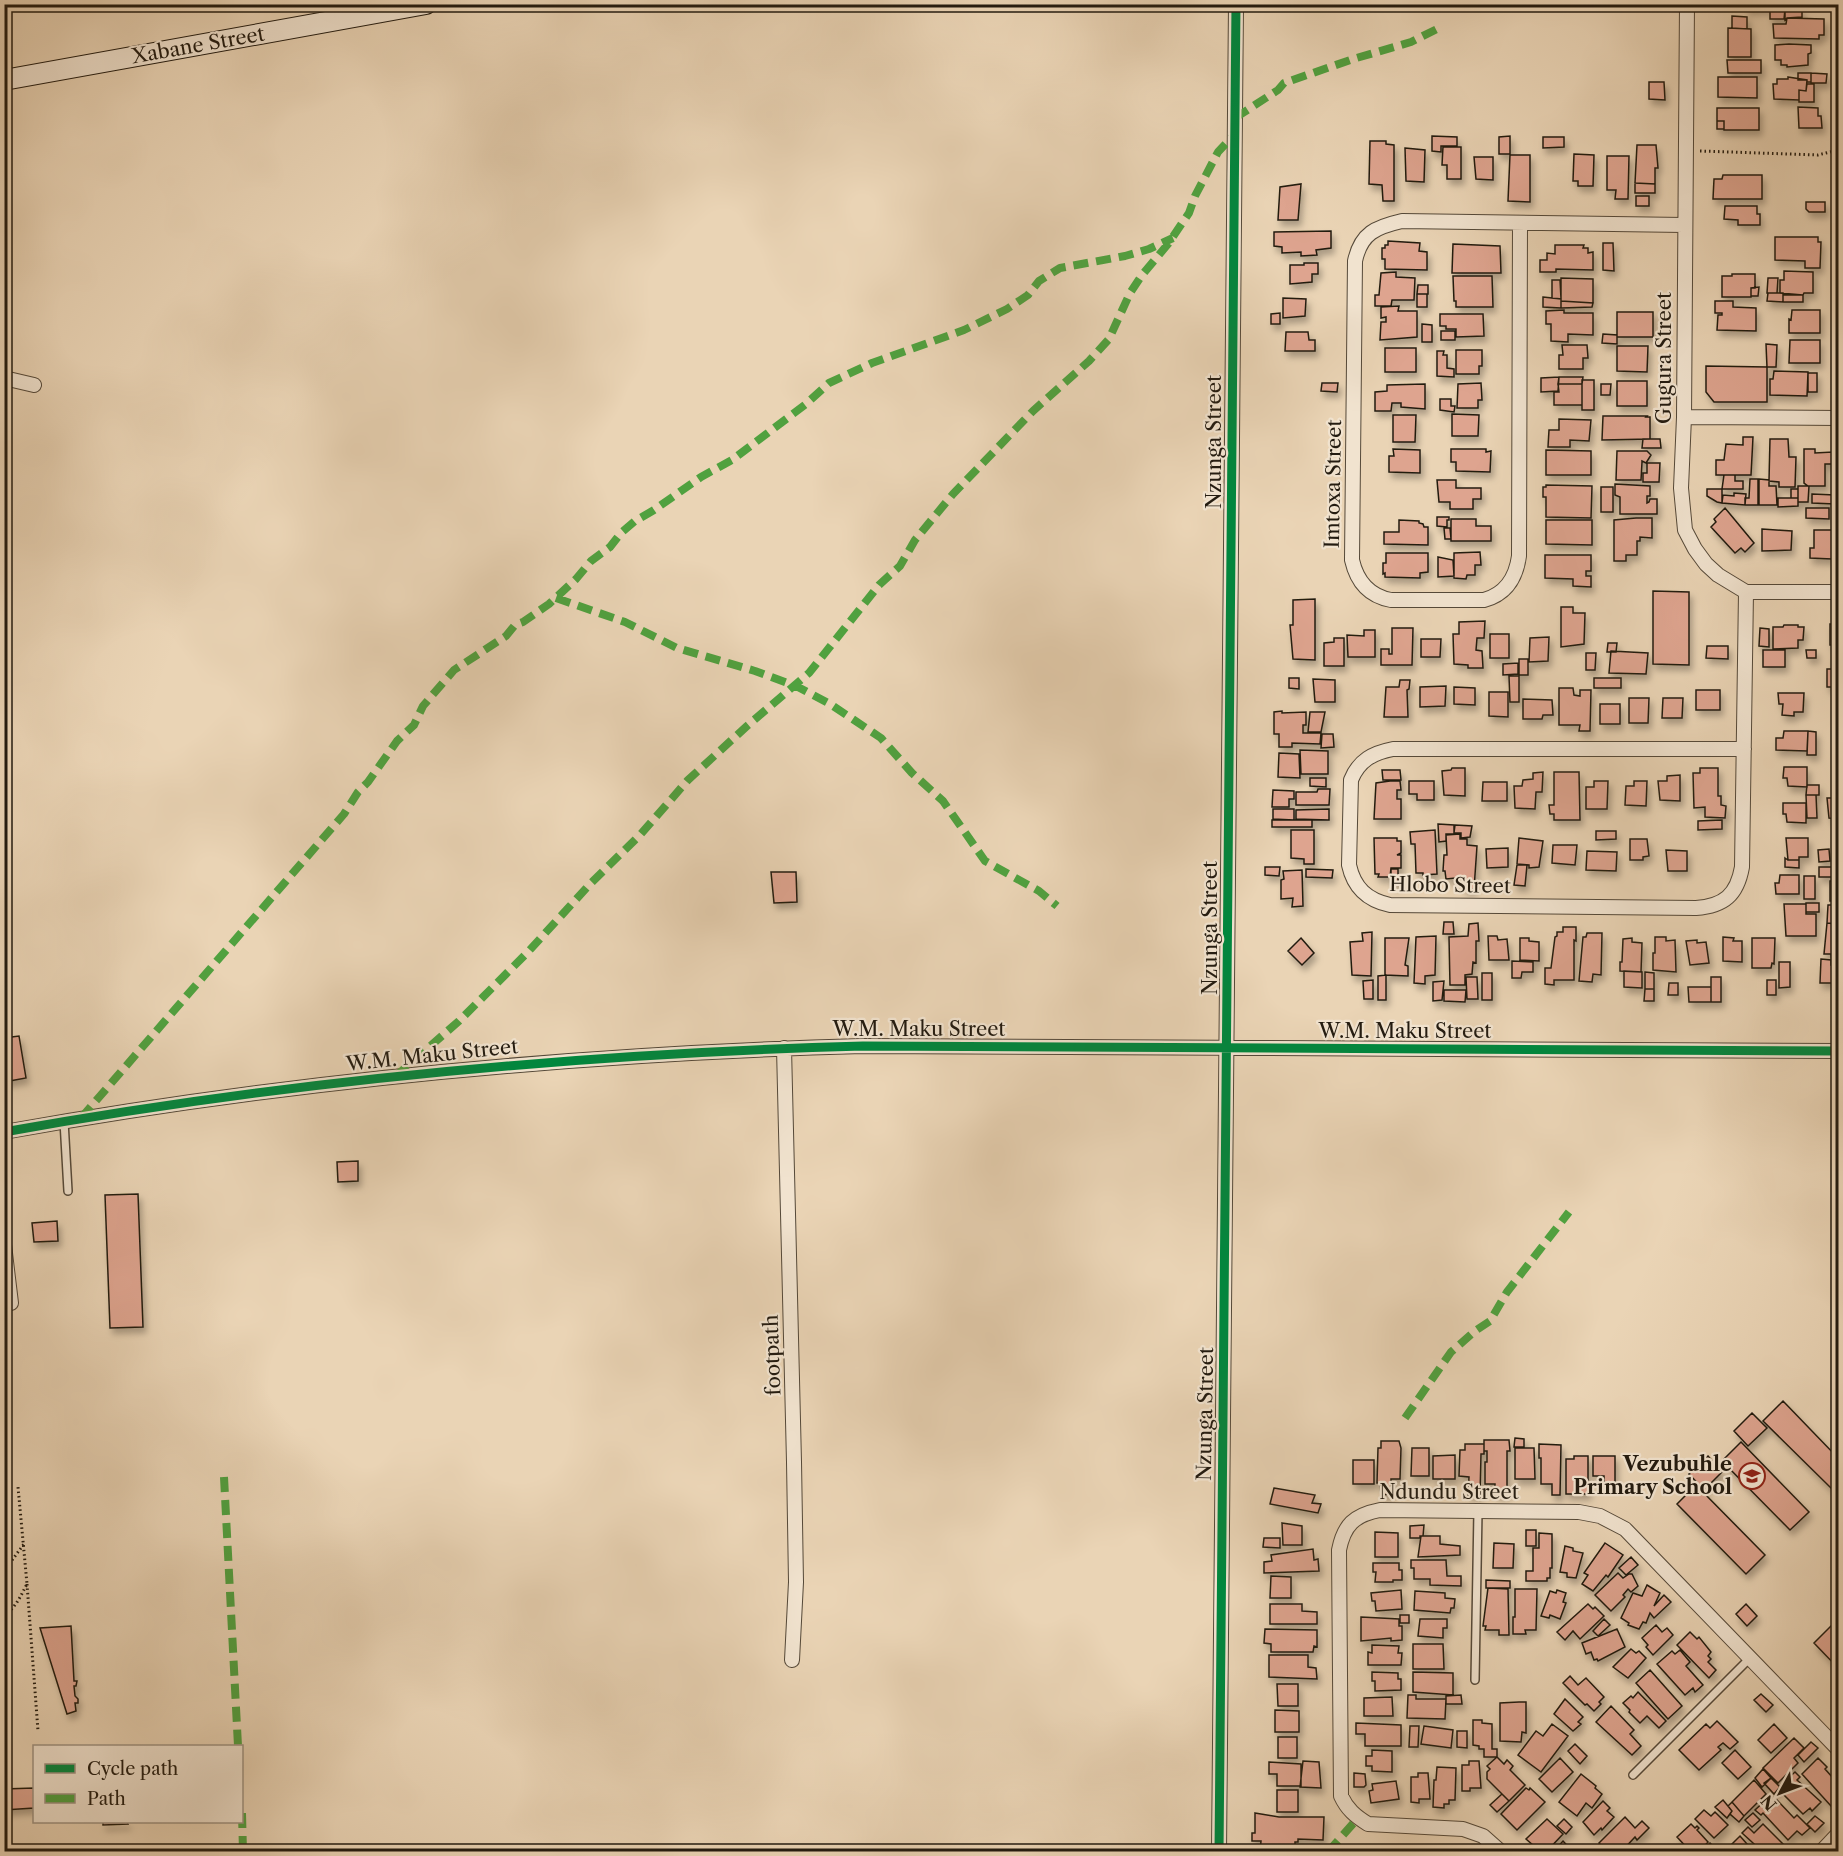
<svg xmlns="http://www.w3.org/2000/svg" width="1843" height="1856" font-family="'Libre Caslon Text',serif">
<defs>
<filter id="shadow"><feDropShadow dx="3" dy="5.5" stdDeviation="3" flood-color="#0004"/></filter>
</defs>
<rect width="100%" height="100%" fill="#ead4b5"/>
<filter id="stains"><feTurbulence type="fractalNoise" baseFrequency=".00333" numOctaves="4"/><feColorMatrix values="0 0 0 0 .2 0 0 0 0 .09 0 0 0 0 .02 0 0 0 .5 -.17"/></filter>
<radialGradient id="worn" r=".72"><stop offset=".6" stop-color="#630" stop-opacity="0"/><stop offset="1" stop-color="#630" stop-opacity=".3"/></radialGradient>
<path fill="#dea48f" stroke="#231b10" stroke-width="1.5" filter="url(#shadow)" d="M1746,4H1768V8L1746,9Z
M1770,8L1785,9L1784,19H1770Z
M1785,10H1802V17L1787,18L1785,20Z
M1732,16L1747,17V29L1732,28Z
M1787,18L1824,19V35H1819V39L1774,38L1773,24H1786Z
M1728,28L1751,29V57H1728Z
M1789,44L1811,45V53L1808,54V65L1787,67V65H1781V60H1775V45Z
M1727,60H1761V73H1728Z
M1798,73H1811V82H1807V80H1798Z
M1811,73L1827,74L1826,83H1811Z
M1718,77H1757V98L1718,97Z
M1788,77L1807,80L1806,91L1799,90V100L1774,99L1773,84H1777V79H1788Z
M1649,82H1664L1665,100L1649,99Z
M1807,84H1814V102H1799V90L1806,91Z
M1798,107L1818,108V116H1821L1822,128H1799Z
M1717,108H1759V130H1724V121H1717Z
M1717,121H1724V129H1717Z
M1432,136L1457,137V146H1441V152L1432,151Z
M1510,136V154H1499V137Z
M1543,137H1564V147L1543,148Z
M1370,141H1386V144L1394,145V201H1383L1382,185L1369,184Z
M1637,145H1656L1658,168H1655V184L1635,183Z
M1443,147H1461V179H1447V165H1442Z
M1405,148L1425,150L1424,182L1406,181Z
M1574,154L1594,155L1593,186H1578V181H1573Z
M1510,155H1530V202L1508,201Z
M1607,156H1629L1628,199H1615L1616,190H1607Z
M1474,157H1493V180L1476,179Z
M1723,175H1762V199H1713L1714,179H1722Z
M1635,183L1655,184V193H1635Z
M1301,184L1298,220H1278L1280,187Z
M1636,196H1649V206H1636Z
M1806,202H1825V212H1809L1806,209Z
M1725,206H1757V214H1760V225H1738V220L1724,219Z
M1331,231V248L1316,250L1317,255L1301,256V252L1282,253V247L1274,246V232Z
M1775,237H1818V242H1821L1820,268H1805V261L1775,260Z
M1388,241L1420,243L1419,251L1427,252V270L1385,269V259H1382V248H1385V245H1388Z
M1603,243H1613L1614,271L1603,270Z
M1453,244L1500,246L1501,273H1452Z
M1555,245H1584L1583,248H1588V253L1593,252V270L1556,269V272H1540V260H1547V253L1555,254Z
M1304,263H1318V274H1312V282L1290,284V265H1304Z
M1784,271L1813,272V293H1804L1803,295L1780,293V280H1784Z
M1396,272V277L1415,278L1414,300H1392L1391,306H1375V295H1379L1381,273Z
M1732,274H1755V288H1751V297H1722V276H1732Z
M1453,276H1492L1493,307H1456V301H1454Z
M1561,278L1593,279V303L1561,301Z
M1768,278H1778L1777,293H1767Z
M1552,280H1560L1561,299L1552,298Z
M1418,285H1428V294H1417Z
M1759,287L1758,296H1751V288Z
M1768,293H1783V302L1767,301Z
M1417,294H1427V307H1417Z
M1783,295H1803V302H1783Z
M1543,297L1561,299V308L1543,307Z
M1283,298L1306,299L1305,316L1283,318Z
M1561,301L1593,303L1592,307L1561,308Z
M1715,301H1733V307L1756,308V331L1717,330L1718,315H1722V313H1715Z
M1399,306L1398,311H1417V337L1380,340L1381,322H1386V317L1381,318V307Z
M1564,310V313H1593V335L1568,334V342L1551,341V324H1546V311Z
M1792,310H1820V333H1789V319L1791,320Z
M1617,312H1653V337H1617Z
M1280,313V324H1271V314Z
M1440,314H1483L1484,336L1456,337V329H1446V326H1440Z
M1422,324L1432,325V342H1422Z
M1441,331H1455V340H1441Z
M1286,332H1308L1309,340H1315V351H1285Z
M1603,334L1617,335V344L1602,343Z
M1790,340H1820V363H1789Z
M1766,344L1777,345L1776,367H1767Z
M1562,345H1587L1588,358H1583V369H1559V355H1563Z
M1617,346H1648L1647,372L1617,371Z
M1385,348H1416V372H1385Z
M1456,350H1482V366H1479V374H1456Z
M1437,351H1444L1443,355H1447V368L1454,369V377L1437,376Z
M1706,366L1767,367V402H1714L1706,392Z
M1774,371L1808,372L1807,396L1770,395V379H1773Z
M1808,373H1817V392H1808Z
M1559,377H1583L1582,384H1558Z
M1559,377L1558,391L1541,392V378Z
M1582,380H1594V410H1582Z
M1617,381H1647V406H1617Z
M1322,383H1338L1337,392L1321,391Z
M1481,383L1482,400H1478V408H1457L1458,384Z
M1425,384V409L1401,407V403H1392L1391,411H1375V392L1387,391V385Z
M1558,384H1582V405H1554V392H1559Z
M1601,384H1611L1610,395H1601Z
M1440,399H1451V406H1455L1454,412L1440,410Z
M1452,414L1479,415L1478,436H1452Z
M1393,415H1416L1415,442H1393Z
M1603,416H1647L1646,417H1650V439L1602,440Z
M1559,419L1591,420L1589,441L1570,440V447H1548L1549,430H1559Z
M1743,437H1753L1751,475H1716V460H1724L1726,444L1743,445Z
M1643,439H1660L1661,448H1642Z
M1770,439H1788L1789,457H1796L1795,487H1779V482L1769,481Z
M1393,449L1420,450V473L1389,472V456H1394Z
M1451,449H1486V452L1491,451L1490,472L1456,471V462H1451Z
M1804,449H1815V453L1833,452V464H1825V486H1808L1804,483Z
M1546,450L1591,451V475H1546Z
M1617,451H1647L1651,455L1646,463L1642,461V462L1641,480H1616Z
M1647,463H1660L1659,482H1643V473H1647Z
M1724,475H1735V481H1743V489H1722Z
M1750,479H1758V505H1745V498H1749Z
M1759,479L1769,480V486H1776L1777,505H1759Z
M1437,480H1456V488H1481V499H1473V509H1450V502H1439Z
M1615,484L1650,486V496H1647V503L1649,502L1650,499H1657V514H1620V497L1615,495Z
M1546,485L1592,486L1591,518L1546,517V497H1543V487H1546Z
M1798,486H1809L1808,502H1798Z
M1601,487H1613V512H1601Z
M1707,489H1722V503L1717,502L1707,496Z
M1791,489H1798V498H1791Z
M1734,493L1746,494L1745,505L1722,503L1723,495L1734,496Z
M1812,494L1835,495V504L1812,503Z
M1778,498H1798V506L1778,507Z
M1725,508L1754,543L1745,552L1741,548L1735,553L1711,527L1716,522L1714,519Z
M1806,508H1829V519L1806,518Z
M1437,517H1449V520H1447V527L1437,526Z
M1636,518H1652V538L1640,537V541H1637V555H1626V561H1614V520Z
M1451,519H1476V526H1491V541H1451Z
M1399,520L1419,521V523L1423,524L1424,527H1428V545L1384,544V532H1399Z
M1546,520H1592V545L1546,544Z
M1444,528H1450L1451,539H1445Z
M1762,529L1792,531L1791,550L1762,551Z
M1814,530H1833L1832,559L1810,558V548H1814Z
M1480,552L1481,565H1475V575H1467L1466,579L1454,578V553Z
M1386,553H1428V572L1420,573V578L1385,577V573L1383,574V563H1386Z
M1545,555H1591V571H1586V576H1591V587L1573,586V579L1545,578Z
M1438,557L1453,560L1454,576L1438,577Z
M1653,591L1689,592V665L1653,664Z
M1315,599V660L1293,659L1290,625H1293V600Z
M1561,607H1573V613H1585L1584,644L1561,647Z
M1485,621L1484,638H1477L1476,650L1482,651L1483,668H1468V665L1454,664L1453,634H1459V622Z
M1830,624H1838V645H1830Z
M1784,625H1798V627H1804L1803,640H1798V648L1773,649V627H1783Z
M1392,628H1413L1412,665H1381V649H1389V654H1392Z
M1760,628L1769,629V647L1759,646Z
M1364,630H1375V657H1348L1347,635L1364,636Z
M1490,634H1509V658H1490Z
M1549,637L1548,661L1529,662L1530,638Z
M1334,638H1344V666H1324V643L1334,642Z
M1421,639H1441L1440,657H1421Z
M1608,643H1617L1616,652H1607Z
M1707,646H1728V659L1706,658Z
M1763,650H1785V667H1763Z
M1806,650H1816V658H1807Z
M1611,651L1648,653L1646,674L1609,673Z
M1586,653H1596L1595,670H1586Z
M1832,654H1838V665H1832Z
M1519,659H1528V675H1519Z
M1518,663V674L1503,675V664Z
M1827,669H1838L1837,687H1827Z
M1509,676H1519V702H1510Z
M1289,678H1299V689L1289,688Z
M1594,678H1621V688H1594Z
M1313,679L1335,680V702H1315Z
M1400,680H1410L1409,689L1407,690L1408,717H1384L1386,687H1399Z
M1446,686L1445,706L1420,707V687Z
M1454,687L1475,688V705L1454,704Z
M1559,688H1573L1574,695L1580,696V690H1591L1590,731H1579L1580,725H1559Z
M1696,690H1720V710H1696Z
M1489,692H1508V717L1489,716Z
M1778,693H1804L1803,712H1794V716L1782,715L1783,704H1779Z
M1835,696H1838V718H1834Z
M1629,698H1649L1648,723H1629Z
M1663,698H1683L1682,718H1662Z
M1523,699L1552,700L1553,715H1543L1542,719H1523Z
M1600,704H1620V724H1600Z
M1282,711V713L1306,712V725H1303V733H1321L1320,744L1292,743V747H1279V734H1274V712Z
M1310,712H1325L1321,732H1308Z
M1784,731H1808L1807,751L1776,750V738H1783Z
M1808,731L1816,732V755H1807Z
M1322,734H1333L1334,747L1321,748Z
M1300,750L1328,751V774H1301Z
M1279,753L1299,754L1300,778L1278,777Z
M1784,767H1807V787L1788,786L1787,778H1783Z
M1452,768H1465V796L1444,795L1442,771L1451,770Z
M1700,768H1718V796H1721V805L1726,806L1725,818L1705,817V807L1694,808L1693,773H1700Z
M1382,770H1400L1401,780H1383Z
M1543,772L1542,792H1536L1535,809L1515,808L1514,786H1522L1523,780L1533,779V773Z
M1554,772H1579L1580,820H1554V814H1550L1549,805H1554Z
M1680,775V801L1660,800L1658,781H1667V776Z
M1310,778H1326V787L1310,786Z
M1390,781H1400L1401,790H1397V799H1401V819H1374L1376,783Z
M1409,781H1434V800H1417V794H1409Z
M1594,781H1608L1607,809H1586V787H1594Z
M1634,781H1647L1646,806L1625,805L1626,786H1634Z
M1483,782H1507V801H1482Z
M1807,785H1819V795H1806Z
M1318,789H1330L1329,805H1296V792H1317Z
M1273,790L1294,791V799H1289V807H1272Z
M1806,795H1816L1817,818H1807Z
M1827,798H1838V819L1829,818Z
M1783,803H1806V823L1787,822L1786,814H1783Z
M1273,809H1294V820L1273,819Z
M1329,809V820L1296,819V810Z
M1272,820H1312V827H1272Z
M1722,820V829L1698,830V821Z
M1438,824L1454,825V834H1446V841L1439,842Z
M1455,825L1472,826L1470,837L1461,838V833H1454Z
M1291,830H1314V864H1304V859L1291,858Z
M1435,830L1437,874L1423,875V873H1416L1415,844H1411L1410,832Z
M1596,831H1616V839L1596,840Z
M1460,834V839H1467V845L1477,846L1474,889L1464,890L1465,877L1446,879L1445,871H1443L1444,855H1447L1446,835Z
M1833,834H1838V855H1832Z
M1374,838H1397V841H1401V853L1397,855H1401V868H1391L1390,877H1378L1379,874H1375Z
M1519,838L1543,841L1539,867L1529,868V865L1517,864Z
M1786,838H1808V857H1799V860H1788Z
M1630,839H1647L1649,856L1643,857V860H1630Z
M1553,845H1577L1575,865L1552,863Z
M1508,848V867L1487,868L1486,849Z
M1829,849L1830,861L1819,862L1818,850Z
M1666,850L1687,851V871H1668Z
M1587,851L1617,852L1616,871L1586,870Z
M1785,858L1788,860H1799V868L1785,867Z
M1517,865H1527L1525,886L1514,885Z
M1265,867H1280L1279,876L1265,875Z
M1819,867H1838V877H1819Z
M1306,869L1333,870L1332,878L1306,877Z
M1391,869H1398V884L1391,885Z
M1302,870L1303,906L1292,907L1293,898L1281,899V880L1284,879L1283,871Z
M771,872H796L797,902L774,903Z
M1780,875H1799V894H1776L1775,883H1779Z
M1804,876H1815V899H1804Z
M1830,881H1838V901H1830Z
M1806,903H1819V912H1806Z
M1784,904H1806V914H1816V936H1786Z
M1828,905H1838V924L1827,923Z
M1444,922H1453L1454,934H1443Z
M1478,923L1479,941H1476V963L1473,962L1472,974L1465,975V985H1450L1449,937L1468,936L1469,924Z
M1827,923L1838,924V964H1832L1831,954H1824Z
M1563,927H1576V941L1574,940V980H1554V985L1545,984V968H1551L1555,937L1557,936V932H1563Z
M1372,932L1371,976L1352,975L1350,942L1363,941L1362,933Z
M1587,933H1602L1601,975L1593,974L1592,982L1579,981L1583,937H1586Z
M1436,936L1435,975L1425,976V984L1414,983L1416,937Z
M1488,936H1497L1498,940L1507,939L1509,960H1489Z
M1655,937H1666V941L1675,940L1676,972L1653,970V953H1655Z
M1723,937L1734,938L1733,941H1742V962L1723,961Z
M1301,938L1314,953L1302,965L1288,951Z
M1385,938H1409L1405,965L1408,966V976L1385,975Z
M1520,938H1529V941L1539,942V961L1520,960Z
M1632,938V942L1642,943L1641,972L1620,971V962H1622L1623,939Z
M1752,938H1775L1774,964L1772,963L1771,968H1752Z
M1697,940V943L1706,942L1709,963L1690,965L1686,941Z
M1821,959L1831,960V965L1838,966V983H1820Z
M1512,961L1533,962V972H1522L1521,978H1512Z
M1779,962H1790V987L1779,988Z
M1624,971L1642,972V988L1624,987Z
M1645,972L1654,973V989H1645Z
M1482,973H1492V1000H1482Z
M1386,975V1000H1378V976Z
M1466,977H1477L1478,999H1467Z
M1711,977H1721V1002H1711Z
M1373,980V999H1364L1363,981Z
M1767,980H1776V995H1767Z
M1444,981L1442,1000L1433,1001V982Z
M1669,983H1678V995H1668Z
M1688,987H1711V1002H1689Z
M1645,989H1654V1001H1644Z
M1444,990H1466L1465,1002L1444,1001Z
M19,1036L26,1078L4,1082V1038Z
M358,1161V1181L338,1182L337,1162Z
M138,1194L143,1327L110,1328L105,1195Z
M57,1221L58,1241L34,1242L32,1223Z
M1783,1401L1838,1458V1483L1832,1489L1763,1421Z
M1752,1413L1767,1428L1748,1446L1734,1431Z
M1515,1438L1524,1439V1447H1514Z
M1484,1440H1509L1510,1451H1507V1494H1495V1484H1485V1462H1487V1451H1484Z
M1381,1441H1399L1401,1448L1400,1479H1391V1494L1381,1495L1380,1483H1377L1378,1448H1381Z
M1741,1442L1809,1512L1790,1530L1722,1461Z
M1465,1444H1484V1454H1481L1480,1495H1468L1469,1477L1459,1476L1460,1450H1465Z
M1539,1444L1561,1445L1560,1495H1552V1484H1541V1458H1539Z
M1412,1448H1429V1476H1411Z
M1515,1448H1534L1535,1479H1515Z
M1455,1455V1479H1433V1456Z
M1574,1456H1588V1494H1566V1459H1574Z
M1593,1456H1615V1484H1604V1476H1593Z
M1708,1456L1722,1472L1704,1490L1689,1474Z
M1353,1460H1374V1484H1353Z
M1696,1485L1765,1555L1746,1574L1677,1504Z
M1274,1488L1315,1495L1312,1503L1321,1504L1318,1513L1270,1504Z
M1282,1523L1302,1526V1545H1283Z
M1424,1525L1423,1536H1420V1538H1410V1526Z
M1526,1530H1536V1546H1526Z
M1375,1532L1398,1533V1557H1375Z
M1539,1533L1552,1534V1568H1550V1578H1547V1581H1526V1571H1533V1548H1539Z
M1421,1536H1440V1544L1460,1546V1555L1418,1557Z
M1264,1538H1280V1548L1263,1547Z
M1494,1543L1514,1544L1513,1568H1493Z
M1605,1543L1623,1555L1608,1577L1606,1575L1593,1591L1582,1584L1588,1575L1584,1573Z
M1565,1546L1573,1548V1551L1583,1553L1576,1578L1567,1577V1573L1560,1572Z
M1313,1549L1314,1560L1318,1559L1319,1571L1264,1573V1562L1272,1561L1271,1555Z
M1631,1557L1638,1565L1626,1575L1619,1568Z
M1411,1560H1446L1447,1576H1461V1586L1430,1585V1579H1414V1568H1411Z
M1373,1563H1399V1570H1402V1580H1393V1582H1375L1376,1572H1373Z
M1618,1573L1623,1578L1629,1574H1632L1638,1586L1631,1592L1628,1589L1623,1595L1625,1597L1611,1611L1595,1595Z
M1271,1576L1291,1577V1598H1270Z
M1486,1580L1510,1581V1588H1486Z
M1647,1585L1660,1593L1654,1606L1664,1595L1671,1602L1654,1618L1650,1613L1646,1623L1643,1622L1639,1629L1628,1625L1629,1623L1621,1618L1633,1593L1642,1596Z
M1488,1588L1508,1589L1509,1635H1499V1630H1485L1486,1626H1483Z
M1515,1589H1537L1536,1630H1525L1526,1634H1513V1617H1515Z
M1401,1590L1402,1609L1376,1611L1375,1601H1372L1371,1593Z
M1557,1590L1566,1593L1563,1602L1566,1603L1560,1619L1550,1615L1549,1618L1541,1616L1550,1591L1556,1593Z
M1415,1591L1445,1593V1598L1455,1599L1454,1608H1451L1450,1613L1414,1610Z
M1270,1604H1302V1611L1317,1612V1624H1270Z
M1588,1604L1593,1609L1595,1607L1604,1616L1580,1639L1573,1631L1565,1640L1557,1632Z
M1746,1604L1757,1616L1747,1626L1736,1614Z
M1400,1615H1409V1623H1400Z
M1361,1617L1399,1619V1626H1402V1640L1391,1641V1638L1361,1641Z
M1420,1619H1447V1628H1443V1638L1418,1636Z
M1604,1619L1610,1625L1598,1636L1593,1631Z
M1833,1624L1838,1629V1668L1814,1643Z
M1656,1625L1662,1632L1667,1628L1673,1635L1653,1655L1646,1647L1648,1645L1642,1638Z
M71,1626L74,1681H77L76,1686H74L75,1696L78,1699V1703H75L76,1711L67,1714L40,1628Z
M1265,1629L1317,1630V1647L1314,1646L1313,1652H1271V1644L1264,1643Z
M1617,1629L1625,1647L1598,1661L1597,1659L1594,1660L1591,1652L1586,1654L1582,1643Z
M1690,1632L1697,1639L1699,1637L1711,1652L1708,1656L1711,1659L1708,1662L1716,1670L1709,1678L1677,1645Z
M1413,1644H1443L1444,1669H1413Z
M1372,1645L1399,1646L1398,1653H1402L1401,1665H1368V1652L1372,1653Z
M1631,1649L1636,1653L1639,1651L1646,1658L1628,1678L1613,1667Z
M1680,1650L1690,1662L1686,1666L1703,1685L1695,1692L1693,1688L1685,1695L1657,1664L1672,1651L1675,1654Z
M1269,1655H1308V1667L1316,1668L1317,1679L1269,1677Z
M1650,1670L1682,1706L1668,1719L1636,1683Z
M1372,1672L1398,1673V1679H1401V1690L1375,1691V1681H1372Z
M1413,1672L1453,1673V1695L1413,1692Z
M1570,1676L1578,1685L1586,1678L1604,1697L1599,1702L1601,1704L1594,1711L1587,1704L1585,1705L1563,1683Z
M1277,1684H1298V1706H1278Z
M1638,1692L1666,1721L1659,1728L1647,1716L1640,1723L1629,1712L1630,1710L1623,1703L1631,1696L1633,1698Z
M1761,1694L1773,1705L1766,1712L1754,1700Z
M1408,1695H1416V1699H1446L1445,1719L1407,1718Z
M1461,1695L1462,1704H1446V1696Z
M1392,1697L1393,1716H1364V1698Z
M1565,1699L1583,1717L1578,1722L1581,1724L1573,1731L1554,1714Z
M1519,1702H1526V1733L1522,1732L1521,1742L1500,1741V1703Z
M1611,1706L1634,1730L1630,1734L1641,1746L1632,1755L1596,1722Z
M1275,1710L1299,1711V1732H1275Z
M1473,1720H1482V1723L1492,1724V1749H1497V1757H1484V1749H1479V1746L1473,1745Z
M1717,1721L1738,1742L1730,1749L1723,1743L1718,1747L1721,1750L1699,1770L1679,1750L1706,1724L1710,1728Z
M1356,1723L1401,1725V1746H1365V1734H1356Z
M1552,1724L1568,1736L1541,1772L1518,1755L1536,1731L1543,1736Z
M1774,1724L1787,1738L1771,1753L1758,1740Z
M1410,1726H1419L1418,1747H1409Z
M1424,1726L1453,1730L1451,1748L1421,1744Z
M1457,1731H1467V1748L1457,1747Z
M1278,1737H1297V1758H1278Z
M1794,1738L1804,1748L1794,1758L1798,1763L1778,1783L1763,1768Z
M1811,1742L1818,1748L1804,1762L1798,1755Z
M1575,1744L1587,1756L1580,1764L1568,1751Z
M1372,1750L1392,1751V1772L1372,1771V1766H1366V1756H1372Z
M1735,1750L1751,1767L1738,1779L1722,1763Z
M1497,1757L1504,1764L1507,1760L1513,1766L1510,1770L1525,1785L1509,1801L1487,1779V1772L1490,1769L1487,1766Z
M1560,1758L1573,1772L1552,1792L1539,1779Z
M1818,1758L1827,1767L1825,1769L1833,1778L1836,1776L1838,1778V1791L1833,1796L1838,1800L1831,1806L1802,1774Z
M1303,1761L1319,1762L1321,1788L1300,1787Z
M1469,1761H1479L1481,1788H1470V1791H1462V1765H1469Z
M1269,1762L1301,1764V1786H1277V1774H1269Z
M1437,1767L1456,1768L1455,1800H1449V1804H1444V1808L1433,1807L1434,1780H1436Z
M1763,1769L1771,1778L1762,1787L1755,1778Z
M1795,1772L1800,1777L1797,1780L1821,1802L1812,1811L1810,1808L1803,1814L1784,1795L1790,1790L1783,1783Z
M1354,1773L1365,1774L1366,1785L1364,1787H1354Z
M1418,1773H1428L1430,1799H1419V1803L1411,1802V1777H1418Z
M1581,1774L1596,1786L1595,1788L1602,1794L1592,1808L1586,1803L1577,1816L1559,1802Z
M1771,1778L1780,1787L1774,1794L1764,1783Z
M1754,1780L1766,1794L1744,1816L1732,1802Z
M1396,1781L1399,1799L1371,1803L1369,1791L1373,1790L1372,1784Z
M34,1788V1808L4,1810V1789Z
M1526,1788L1529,1790L1530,1788L1545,1802L1517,1830L1501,1814Z
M1277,1790H1298V1812H1277Z
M1502,1794L1509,1801L1497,1812L1490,1805Z
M1767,1799L1772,1804L1777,1800L1794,1818L1797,1815L1810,1828L1802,1835L1797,1831L1788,1840L1763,1813L1761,1815L1755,1810Z
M1723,1800L1732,1811L1727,1818L1715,1807Z
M1603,1801L1610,1808L1607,1811L1614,1817L1602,1830L1601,1828L1594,1835L1583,1822Z
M1732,1802L1744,1816L1739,1822L1730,1814L1732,1811L1728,1806Z
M1704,1810L1711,1816L1715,1812L1728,1825L1714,1838L1695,1819Z
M1255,1813L1279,1817H1324L1323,1840L1298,1839V1842H1295V1851L1260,1852L1261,1841H1252V1833H1255Z
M1753,1813L1760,1820L1752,1827L1745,1820Z
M1815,1816L1824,1823L1815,1832L1807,1824Z
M1625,1817L1635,1828L1642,1821L1649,1828L1637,1840L1635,1837L1621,1852H1607L1599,1843Z
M1547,1819L1563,1834L1546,1852H1541L1526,1839Z
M1564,1819L1572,1827L1566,1834L1557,1826Z
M103,1822H127L128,1824L103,1825Z
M1691,1824L1695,1828L1697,1826L1699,1828L1697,1830L1708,1842L1699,1852H1691L1677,1837Z
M1763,1824L1788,1849L1785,1852L1776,1850L1763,1852L1742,1833L1748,1827L1754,1833Z
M1740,1836L1754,1852H1727L1726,1850Z
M1563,1841L1573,1852H1553Z
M1710,1843L1714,1847L1710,1852H1702Z"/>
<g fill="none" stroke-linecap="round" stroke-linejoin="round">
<defs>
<path id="lane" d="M64,1121L68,1191
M1475,1680L1478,1511
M1633,1775L1749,1659"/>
<path id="street" d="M1687,4L1684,417L1681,488L1685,530L1695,549L1706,564L1718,575L1746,592H1838
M1520,223L1519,556C1516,578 1506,594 1484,600H1391C1369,596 1357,582 1352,560L1355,261C1361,233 1376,227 1402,221L1684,225
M4,378L34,385
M1684,417L1838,418
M1744,749H1393C1373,753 1359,760 1351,780L1349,865C1354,888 1367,900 1390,905L1696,908C1724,906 1737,895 1742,867L1746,592
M784,1048L794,1462L796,1582L792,1660
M4,1132C288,1081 575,1054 863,1046L1838,1051
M4,1245L11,1303
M1219,1852L1236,4
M1501,1852L1483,1836L1463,1829L1368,1824C1355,1816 1347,1809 1341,1796L1339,1550C1344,1525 1354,1515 1380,1510L1579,1512L1600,1516L1625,1529L1838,1749
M1821,1852L1838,1834"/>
<path id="secondary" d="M4,80L426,4"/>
</defs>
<use href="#lane" stroke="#554939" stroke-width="10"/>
<use href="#street" stroke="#554939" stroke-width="16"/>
<use href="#secondary" stroke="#231b10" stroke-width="22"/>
<path stroke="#231b10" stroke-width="3" stroke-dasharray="1.5 3" stroke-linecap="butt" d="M1700,151L1818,155L1838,150
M4,1571L24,1544
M27,1584L38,1731
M4,1615C16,1608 21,1595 27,1584L18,1487"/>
<use href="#lane" stroke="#f1e3cf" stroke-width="7"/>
<use href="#street" stroke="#f1e3cf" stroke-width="14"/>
<use href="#secondary" stroke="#f1e3cf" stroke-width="20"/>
<path stroke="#50a13f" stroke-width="8" stroke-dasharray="15 8" stroke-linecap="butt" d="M1235,118L1278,90L1284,83L1353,59L1411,42L1437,29
M556,598L625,622L677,648L755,671L796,686L830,704L881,738L912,773L943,801L985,861L1039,891L1057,906
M396,1076L459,1021L527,953L591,883L640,835L688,780L747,726L809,673L879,585L900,566L915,540L953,494L1033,411L1089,361L1109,339L1130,293L1142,275L1168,244L1189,213L1195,196L1218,152L1235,134
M81,1118L344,814L358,792L368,782L397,741L414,725L423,706L454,670L506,636L515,625L523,622L549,604L576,579L591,561L610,547L621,533L635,521L654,510L701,477L732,460L806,404L829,383L872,363L964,330L1007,309L1028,295L1039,281L1060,268L1125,256L1149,249L1173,238
M1405,1418L1451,1352L1475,1331L1490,1321L1507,1292L1569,1212
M224,1477L238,1746
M242,1813L243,1852
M1328,1852L1358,1818"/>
<defs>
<path id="cycleway" d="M4,1132C288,1081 575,1054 863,1046L1838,1051
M1219,1852L1236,4"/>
</defs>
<use href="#cycleway" stroke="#f1e3cf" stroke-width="13"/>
<use href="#cycleway" stroke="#00873e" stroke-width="9"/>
</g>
<defs>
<symbol id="school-ring" viewBox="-11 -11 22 22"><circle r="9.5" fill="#f1e3cf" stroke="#8f2418" stroke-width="1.5"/><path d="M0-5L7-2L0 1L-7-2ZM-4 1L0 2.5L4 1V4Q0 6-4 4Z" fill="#8f2418"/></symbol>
</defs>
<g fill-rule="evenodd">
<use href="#school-ring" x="1737" y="1461" width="30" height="30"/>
</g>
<g text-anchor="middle" stroke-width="4.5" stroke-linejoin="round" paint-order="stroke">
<g font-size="20" fill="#231b10" stroke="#f1e3cf">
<text transform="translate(198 45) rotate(-10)" y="7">Xabane Street</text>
<text transform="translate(1664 358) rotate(-90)" y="7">Gugura Street</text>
<text transform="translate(1214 442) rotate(-90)" y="7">Nzunga Street</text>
<text transform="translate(1333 484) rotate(-89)" y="7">Imtoxa Street</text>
<text transform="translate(1450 885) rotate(1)" y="7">Hlobo Street</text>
<text transform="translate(1210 928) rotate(-90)" y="7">Nzunga Street</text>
<text x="919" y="1036">W.M. Maku Street</text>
<text x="1405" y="1038">W.M. Maku Street</text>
<text transform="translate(432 1055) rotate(-6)" y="7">W.M. Maku Street</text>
<text transform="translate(772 1355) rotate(-92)" y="7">footpath</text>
<text transform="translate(1205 1414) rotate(-89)" y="7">Nzunga Street</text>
<text x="1449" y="1499">Ndundu Street</text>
</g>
<g font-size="20" font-weight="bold" fill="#231b10" stroke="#f1e3cf" text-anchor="end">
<text x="1732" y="1471">Vezubuhle<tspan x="1732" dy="23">Primary School</tspan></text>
</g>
</g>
<rect width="1843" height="1856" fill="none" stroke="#ead4b5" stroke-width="24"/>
<rect x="6" y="6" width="1831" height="1844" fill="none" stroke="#231b10" stroke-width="3"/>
<rect x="12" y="12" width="1819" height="1832" fill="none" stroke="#231b10" stroke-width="1.5"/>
<rect x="33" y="1745" width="210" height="78" fill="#f1e3cf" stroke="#9f9383" stroke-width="1.5"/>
<rect x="45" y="1764" width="30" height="9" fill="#00873e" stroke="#9f9383" stroke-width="1.5"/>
<text x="87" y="1775" font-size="18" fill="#231b10">Cycle path</text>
<rect x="45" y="1794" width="30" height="9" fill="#50a13f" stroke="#9f9383" stroke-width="1.5"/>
<text x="87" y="1805" font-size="18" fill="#231b10">Path</text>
<g transform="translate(1780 1793) rotate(229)" stroke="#f1e3cf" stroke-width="4.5" paint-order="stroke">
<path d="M0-4.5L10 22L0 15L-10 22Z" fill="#231b10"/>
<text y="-9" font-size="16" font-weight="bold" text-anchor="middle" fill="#231b10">N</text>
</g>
<rect width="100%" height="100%" filter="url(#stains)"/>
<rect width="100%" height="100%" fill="url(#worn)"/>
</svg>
